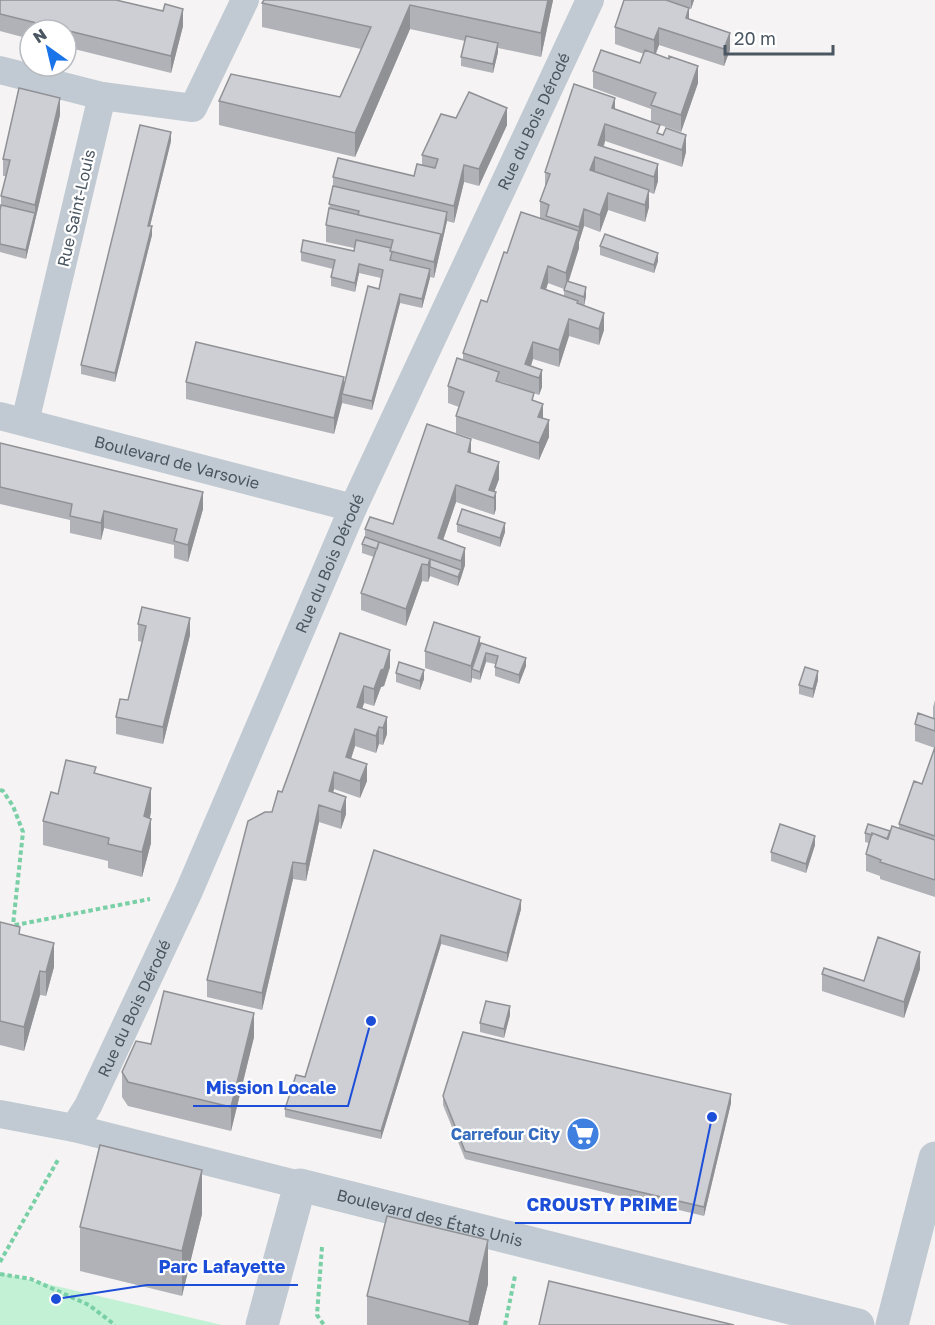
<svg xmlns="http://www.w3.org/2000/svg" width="935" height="1325" font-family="'Golos Text',sans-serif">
<rect width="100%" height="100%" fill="#f5f3f3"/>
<path fill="#c3f1d5" d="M0,1273L222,1325H0Z"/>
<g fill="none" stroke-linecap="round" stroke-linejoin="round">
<path stroke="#7ad0a6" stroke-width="4" stroke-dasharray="4.5 3" stroke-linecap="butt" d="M0,790L3,791L13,806L23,832L13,925
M0,928L150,899
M322,1247L317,1315L324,1325
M0,1262L59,1158
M0,1274L31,1279L89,1305L115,1325
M505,1325L515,1276"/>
<g stroke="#c1cad2" stroke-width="28">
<path d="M0,70L102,96L25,422"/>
<path d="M102,96L193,108L245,0"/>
<path id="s1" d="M0,416L353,508"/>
<path d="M0,1114L74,1128L300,1185"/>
<path id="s2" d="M74,1128L88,1106L189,891L353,508L590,0"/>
</g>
<g stroke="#c1cad2" stroke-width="33">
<path id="s3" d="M262,1325L300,1185L858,1325"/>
<path d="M892,1325L935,1158"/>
</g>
</g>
<path fill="#b0b2b7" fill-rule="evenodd" d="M0,0L183,26L171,73L66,47V30H30V39L0,31Z
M553,0L541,57L498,48V52L493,73L461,66V57L465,41L410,29L355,157L219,125V101L340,97L361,49L262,27V3Z
M624,0H694L691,9L688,8L689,19L730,50L724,66L659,45L656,54L698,83L681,132L651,122V109L593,88V71L640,63L644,54L615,44V27Z
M615,110L660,134L686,152L682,167L605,141L604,147L658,164V181L654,194L649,192V207L645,222L608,210L600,232L584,226L579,242V248L568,282L586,296L584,306L604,330L599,345L569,336L559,367L533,359L531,366L542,370V387L539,395L499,381L534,401L543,418L549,437L539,460L456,433V416L459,407L448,403V386L463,360V353L487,302L507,253L540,218V201L545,187V172ZM548,283L564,289V296L546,289Z
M60,115L26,259L0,252V210L1,205V196L6,176H3V159Z
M456,118L507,125L479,186L464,182L454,223L447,221L434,278L430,277L422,308L400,303L372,410L342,403L334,434L186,399V382L344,386L379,289L381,278L359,273L355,292L331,286V277L333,269L301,261V252L354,251V248L326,242V225L333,186V177L414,176L422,165V155Z
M171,141L150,226L152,235L115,382L81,374V365Z
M600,246L658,261L654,273L600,255Z
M0,443L203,509L188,562L174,558V545L104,528L101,540L70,533V520L0,504Z
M471,453L499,479L494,492L496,509L494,515L456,502L443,540L465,565L458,586L430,576L428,582L422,581L406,626L361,610V593L374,557L362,553V544L365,537V529L393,524Z
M457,524L505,532L500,547L457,532Z
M138,624L190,635L163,744L116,734V717L128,700L142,642L138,641Z
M340,633L390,667L384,686L381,687L374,706L364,703L362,709L387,717V734L383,745L379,744L376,753L355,746L351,759L367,781L360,798L334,789L333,792L346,814L341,829L319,822L306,881L293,879L262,1010L207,997V980L272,812L282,792Z
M480,644L526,666L519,684L495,676V664L486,662L480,680L472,678L471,683L425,668V651Z
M396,673L424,679L420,690L396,682Z
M818,680L813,698L799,694V685Z
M935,700V897L880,879V876L866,871V854L869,843L865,842V833L890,831L899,828V824L922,784L935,748L915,741V724L933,718V707Z
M96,773L151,812L150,818L151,843L142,877L108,868V861L43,845V821L58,794Z
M815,845L806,873L771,861V852Z
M374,850L521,909L507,962L441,944L381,1139L285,1117V1109L305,1077Z
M0,922L20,935L54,967L46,996L40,995L24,1051L0,1045Z
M920,969L904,1018L822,991V974L864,981Z
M510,1015L504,1038L480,1032V1023Z
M254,1037L231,1131L128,1106L122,1097V1072L151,1044Z
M443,1096L731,1103L704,1216L465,1159L443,1105Z
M202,1214L182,1296L80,1271V1227Z
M488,1284L478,1325H367V1296Z"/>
<path fill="#909195" d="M548,0H553L541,57V33Z
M691,0H694L691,9Z
M410,5V29L355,157V133Z
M689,8V25L686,18Z
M183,9V26L171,73V56Z
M659,28V45L654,57V40Z
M730,33V50L724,66V49Z
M498,43V52L493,73V64Z
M698,66V83L681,132V115Z
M60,98V115L26,259V250L35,213V205Z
M615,98V115L612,108Z
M507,108V125L479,186V169Z
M605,124V141L599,158L598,145Z
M171,132V141L148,234V226Z
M686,135V152L682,167V150Z
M595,157V174L590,170Z
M658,164V181L654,194V177Z
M464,165V182L454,223V206Z
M649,190V207L645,222V205Z
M608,193V210L600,232V215Z
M584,209V226L579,242V248L566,290V273L579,232V227Z
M447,212V221L434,278V262L441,234Z
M152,226V235L115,382V373Z
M658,253V261L654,273V265Z
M359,264V273L355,292V283Z
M548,266V283L541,305V288Z
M430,269V278L422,308V299Z
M586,287V296L584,306V297Z
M400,294V303L372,410V401Z
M604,313V330L599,345V329Z
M569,319V336L559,367V350Z
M533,342V359L528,374L525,364Z
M542,370V387L539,395V378Z
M344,377V394H342V403L334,434V418Z
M543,404V421L538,417Z
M549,420V437L539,460V443Z
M471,439V456L468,452Z
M499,462V479L492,498L489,490Z
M456,485V502L438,555V538Z
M203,492V509L188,562V545Z
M496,492V509L494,515V498Z
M104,511V528L101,540V523Z
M505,523V532L500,547V538Z
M465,548V565L461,578V561Z
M430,559V576L428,582V565Z
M422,564V581L406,626V609Z
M461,570V578L458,586V577Z
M190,618V635L163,744V727Z
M480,637V654L472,669V678L471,683V666Z
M390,650V667L384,686L381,687L374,706V689L381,670Z
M486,653V662L480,680V672Z
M526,658V666L519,684V675Z
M424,670V679L420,690V681Z
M818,671V680L813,698V689Z
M364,686V703L357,724V707Z
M387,717V734L383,745V728Z
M379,727V744L376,753V736Z
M355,729V746L346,774V757Z
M367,764V781L360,798V781Z
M334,772V789L329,808V791Z
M151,788V812L144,841V816Z
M346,797V814L341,829V812Z
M319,805V822L306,881V864Z
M151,819V843L142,877V852Z
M815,836V845L806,873V864Z
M293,862V879L262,1010V993Z
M521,900V909L507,962V953Z
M441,935V944L381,1139V1131Z
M54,943V967L46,996V972Z
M920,952V969L904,1018V1002Z
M40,971V995L24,1051V1027Z
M510,1006V1015L504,1038V1029Z
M254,1013V1037L231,1131V1107Z
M731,1094V1103L704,1216V1207Z
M202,1170V1214L182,1296V1251Z
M488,1240V1284L478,1325H469V1322Z"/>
<path fill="#cdcfd5" stroke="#909195" stroke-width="1.5" d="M0,0H116L163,11L165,4L183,9L171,56L0,14Z
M264,0H548L541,33L410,5L355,133L219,101L231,74L340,97L371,27L262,3Z
M624,0H666L689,8L686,18L730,33L724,49L659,28L654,40L615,27Z
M466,36L498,43L493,64L461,57Z
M601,50L640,63L645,50L669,59V56L698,66L681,115L651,105L656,93L593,71Z
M574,84L615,98L612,108L660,125L657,133L663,135L666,128L686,135L682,150L605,124L598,145L658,164L654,177L595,157L590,170L649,190L645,205L608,193L600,215L584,209L579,227L546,216L549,205L540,201L550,174L545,172Z
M19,88L60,98L35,205L1,196L10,160L3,159Z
M469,92L507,108L479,169L464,165L454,206L333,177L338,158L414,176L417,164L435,168L438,159L422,155L441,114L456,118Z
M140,125L171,132L148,226H152L115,373L81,365Z
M333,186L447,212L441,242V234L358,215L359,211L329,204Z
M1,205L35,213L26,250L0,244V210Z
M329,208L441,234L434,262L390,251L393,240L326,225Z
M521,212L579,231L566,273L548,266L541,288L578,301L577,303L604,313L599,329L569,319L559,350L533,342L525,364L542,370L539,378L463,353L481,300L487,302L504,252L507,253Z
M605,234L658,253L654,265L600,246Z
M303,240L354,251L356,240L391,248L390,251L392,252L390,260L430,269L422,299L400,294L372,401L342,394L368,286L379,289L383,270L359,264L355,283L331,277L335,260L301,252Z
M567,281L586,287L584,297L564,290Z
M196,342L344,377L334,418L186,382Z
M457,358L499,372L496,381L534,393L532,400L543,404L538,417L549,420L539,443L456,416L464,392L448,386Z
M427,424L471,439L468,452L499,462L489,490L496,492L494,498L456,485L438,538L465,548L461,561L365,529L370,517L393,524Z
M0,443L203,492L188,545L174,541L177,529L104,511L101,523L70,516L72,504L0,487Z
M462,509L505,523L500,538L457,524Z
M365,537L379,542L377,549L362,544Z
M379,542L430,559L428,565L422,564L406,609L361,593Z
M430,559L461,570L458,577L430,567Z
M142,607L190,618L163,727L116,717L120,699L128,700L146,626L138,624Z
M434,622L480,637L471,666L425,651Z
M340,633L390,650L384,669L381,670L374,689L364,686L357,707L387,717L383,728L379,727L376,736L355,729L346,757L367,764L360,781L334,772L329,791L346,797L341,812L319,805L306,864L293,862L262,993L207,980L248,821L265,812H272L278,791L282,792Z
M481,643L526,658L519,675L495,667L498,656L486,653L480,672L472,669Z
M399,662L424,670L420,681L396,673Z
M805,667L818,671L813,689L799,685Z
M918,713L935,719V731L915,724Z
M935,747V836L899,824L914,781L922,784Z
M66,760L96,767L94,773L151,788L144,816L151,819L142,852L108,844L109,838L43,821L51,792L58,794Z
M780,824L815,836L806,864L771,852Z
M868,824L890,831L887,839L872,833V835L865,833Z
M892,826L935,840V880L880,862L881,860L866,854L872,833L888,839Z
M374,850L521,900L507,953L441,935L381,1131L285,1109L296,1075L305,1077Z
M0,922L20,927L19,934L54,943L46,972L40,971L24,1027L0,1021Z
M878,937L920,952L904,1002L822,974L824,968L864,981Z
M164,991L254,1013L231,1107L128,1082L122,1072L136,1041L151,1044Z
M486,1001L510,1006L504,1029L480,1023Z
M463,1032L731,1094L704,1207L465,1151L443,1096Z
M100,1145L202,1170L182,1251L80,1227Z
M387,1216L488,1240L469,1322L367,1296Z
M549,1281L734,1325H539Z"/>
<defs>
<symbol id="supermarket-disc" viewBox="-11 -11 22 22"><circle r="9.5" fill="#3f7fe0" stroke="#fff"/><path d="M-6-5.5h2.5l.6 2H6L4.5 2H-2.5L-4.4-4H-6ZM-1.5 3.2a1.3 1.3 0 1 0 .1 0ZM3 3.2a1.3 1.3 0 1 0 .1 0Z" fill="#fff"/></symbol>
</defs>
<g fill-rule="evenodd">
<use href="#supermarket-disc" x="564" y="1115" width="38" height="38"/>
</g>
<g text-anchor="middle" stroke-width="4.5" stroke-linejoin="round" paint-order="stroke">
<g font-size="16" fill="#4a5661" stroke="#fff">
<text dy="6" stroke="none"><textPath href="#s2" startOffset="1107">Rue du Bois Dérodé</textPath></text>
<text transform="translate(76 208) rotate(-77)" y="6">Rue Saint-Louis</text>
<text dy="6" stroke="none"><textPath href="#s1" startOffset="183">Boulevard de Varsovie</textPath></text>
<text dy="6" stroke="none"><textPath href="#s2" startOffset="620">Rue du Bois Dérodé</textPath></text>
<text dy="6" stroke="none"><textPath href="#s2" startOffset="134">Rue du Bois Dérodé</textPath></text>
<text dy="6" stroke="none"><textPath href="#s3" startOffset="279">Boulevard des États Unis</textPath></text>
</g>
<g font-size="16" font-weight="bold" fill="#366cbe" stroke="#fff" text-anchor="end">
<text x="560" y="1140">Carrefour City</text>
</g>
</g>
<path fill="none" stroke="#1d4ed8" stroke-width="2" d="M371 1021L348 1106H193M712 1117L690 1223H515M56 1299L147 1285H298"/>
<g fill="#1d4ed8" stroke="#fff" stroke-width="2">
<circle cx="371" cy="1021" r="6"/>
<circle cx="712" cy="1117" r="6"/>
<circle cx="56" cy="1299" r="6"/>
</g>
<g font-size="18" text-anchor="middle" font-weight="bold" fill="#1d4ed8" stroke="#fff" stroke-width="4.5" stroke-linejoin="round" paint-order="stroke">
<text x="271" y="1094">Mission Locale</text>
<text x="602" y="1211">CROUSTY PRIME</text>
<text x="222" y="1273">Parc Lafayette</text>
</g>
<g transform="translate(48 48) rotate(326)"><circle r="28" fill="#ffffff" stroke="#b7bbc0" stroke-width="1.5"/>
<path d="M0-4.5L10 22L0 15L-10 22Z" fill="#1a73e8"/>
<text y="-9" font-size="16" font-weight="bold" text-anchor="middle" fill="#4a5661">N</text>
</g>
<path d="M725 45v9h108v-9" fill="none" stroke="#4a5661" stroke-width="3"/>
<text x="734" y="45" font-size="18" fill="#4a5661" stroke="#ffffff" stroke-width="4.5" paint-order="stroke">20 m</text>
</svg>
